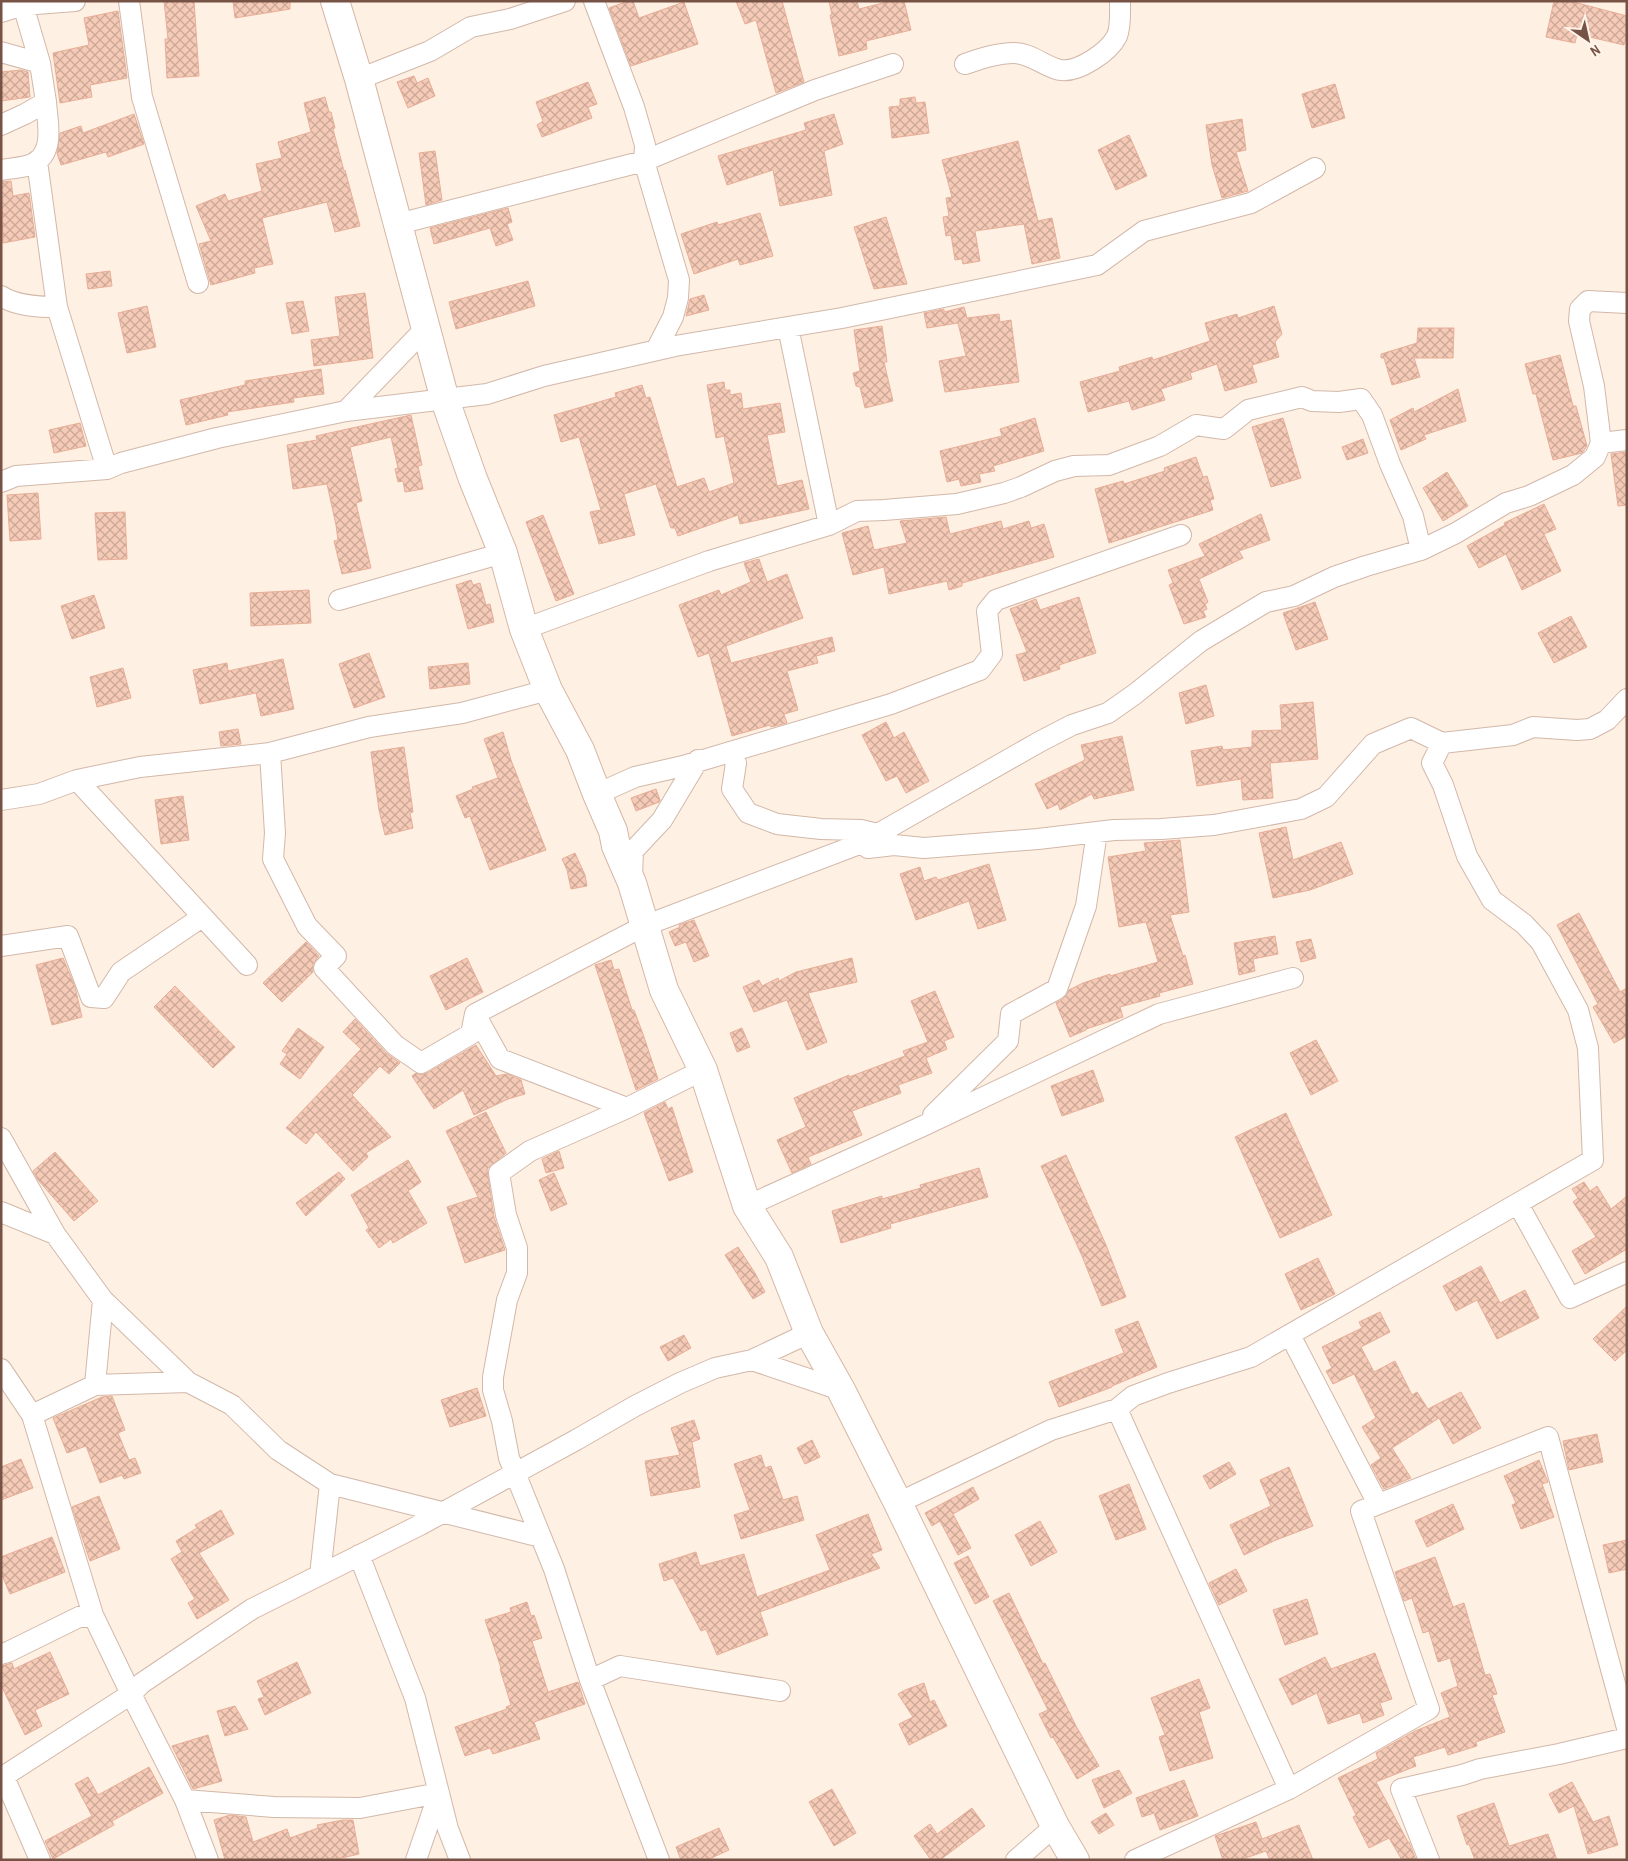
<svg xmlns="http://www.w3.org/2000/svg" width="1628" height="1861" font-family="'Archivo Narrow',sans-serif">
<defs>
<pattern id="building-cross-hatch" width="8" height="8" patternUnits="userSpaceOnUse" patternTransform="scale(1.25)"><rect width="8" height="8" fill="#f5cab7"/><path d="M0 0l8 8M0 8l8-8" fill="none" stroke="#cba797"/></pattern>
</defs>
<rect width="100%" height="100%" fill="#fef0e2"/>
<path fill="url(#building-cross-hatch)" stroke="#e9ae97" d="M164,1H194L199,76L167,78L165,39H168Z
M233,1H290V9L235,18Z
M628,1H633L639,18L684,2L698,44L631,66L609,8Z
M736,1H782L804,82L776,93L756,20L745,24Z
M829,1H857L859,9L891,1H904L911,30L866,41L867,49L839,56L830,15H832Z
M1554,1H1570L1627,16V33L1624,45L1577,34L1575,43L1546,37Z
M118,11L127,78L90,85L92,97L60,103L53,53L89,45L84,18Z
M21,70L28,72L30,97L1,101V72Z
M414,76L417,83L428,78L435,96L408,108L397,82Z
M588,82L597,104L588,107L592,118L542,137L537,125L543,121L536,102Z
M1335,84L1345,118L1312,128L1302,94Z
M325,97L329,112H331L335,128L333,129L344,171L345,170L360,226L335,232L327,202L262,218L273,264L254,268L255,273L211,285L199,244L211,241L196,206L225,194L228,201L262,191L256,164L282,158L278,142L311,132L304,103Z
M915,97L916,103L925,102L929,133L892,138L889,107L900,106V99Z
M134,114L144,144L108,157L106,152L61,165L57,153L60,133L81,126L83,133Z
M834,114L843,144L824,151L832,195L780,206L773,170L727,185L718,156L806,130L804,123Z
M1242,119L1246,150L1236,152L1248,191L1222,198L1212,165L1206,125Z
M1129,135L1147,176L1116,190L1098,150Z
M1018,141L1038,221L1052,218L1060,258L1032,264L1024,224L975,231L980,261L963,264L962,259L955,260L951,235L946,236L943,217L949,216L946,198L952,197L942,160Z
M435,151L442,200L426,205L419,153Z
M11,181L13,196L29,193L35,237L3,243L1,182Z
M508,208L512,222L507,224L513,240L496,246L490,228L434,244L430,228Z
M760,213L773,256L740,265L738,259L694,274L681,234L717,222L718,225Z
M886,217L907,284L874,289L854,227Z
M110,271L112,286L88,289L86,274Z
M528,281L535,306L456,329L449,302Z
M365,293L373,358L314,366L311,340L340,336L335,297Z
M704,295L709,310L686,316L690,299Z
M303,301L309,331L292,334L286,303Z
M147,306L156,347L127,353L118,313Z
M1274,306L1282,334L1275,342L1279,357L1252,365L1257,382L1225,391L1217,364L1190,373L1192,379L1161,389L1165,400L1132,410L1129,401L1088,412L1080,382L1120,371L1119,367L1152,357L1153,360L1210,341L1205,323L1237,314L1238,318Z
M964,307L967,318L999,314L1000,322L1011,320L1019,382L945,392L939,361L966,356L958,323L927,328L924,313L944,309V312Z
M882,326L887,362H884L893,401L865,408L860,387L856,386L853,373L860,371L854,330Z
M1418,328H1454L1453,358H1414L1420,377L1392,385L1384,358H1381V354L1417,343Z
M1560,355L1573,406H1576L1587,446L1582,453L1553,460L1536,394H1533L1525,364Z
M321,369L324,394L293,398L294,402L227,412L228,415L186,425L180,400L245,385V381Z
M724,382L725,390H730V395L741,393L743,409L780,403L785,432L767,435L777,486L802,480L809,509L740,524L738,515L678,536L675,528H671L656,484L624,494L635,535L599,544L590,512L601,510L579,437L561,442L554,415L616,397L615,393L642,385L646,398L650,397L677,487L704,478L709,492L734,483L724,436L716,438L707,385Z
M1458,389L1466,421L1424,435L1426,439L1401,450L1390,420L1413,408L1414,412Z
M411,415L422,465L418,466L423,489L405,492L403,481L398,482L395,469L398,468L391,437L350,447L362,501L356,503L371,568L342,574L334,541L338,540L336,525L327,484L293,489L287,445L317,440L316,436Z
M1035,418L1044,451L993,466L995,471L979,474L981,482L961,486L959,479L947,482L940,451L1002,436L1000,429Z
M1283,418L1301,478L1271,487L1252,427Z
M80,423L86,446L54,453L49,430Z
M1363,439L1368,453L1347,460L1342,447Z
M1627,452V505L1618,506L1611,454Z
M1196,457L1203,477L1207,476L1214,499L1210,500L1213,510L1109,543L1095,489L1123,481L1124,484L1165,471L1164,468Z
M1447,472L1468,506L1443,521L1423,488Z
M38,493L41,539L10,541L7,495Z
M1544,504L1556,529L1544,534L1561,571L1522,590L1506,554L1479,568L1467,546L1505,525L1504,523Z
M125,512L127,559L98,560L95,513Z
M1261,514L1270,540L1239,551L1243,558L1199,579L1208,602L1205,604L1207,609L1203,611L1206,617L1184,624L1169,585L1173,583L1168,570L1205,556L1199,544Z
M543,515L574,594L556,601L526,522Z
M946,517L950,534L1001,521L1003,529L1029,521L1031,528L1044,524L1054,557L962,583V586L949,590L947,581L889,594L884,567L853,575L842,533L868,526L874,550L907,543L900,521Z
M759,559L767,582L787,574L803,618L726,646L731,663L832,637L835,651L816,656L818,663L787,671L798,710L784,714L787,723L771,727L770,725L732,736L709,653L698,657L679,605L719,590L721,595L751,582L744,563Z
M471,580L473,585L480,583L486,605L490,604L494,622L468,629L456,585Z
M309,590L311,623L251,626L250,593Z
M94,595L105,628L72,639L61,606Z
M1079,597L1096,653L1059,665L1060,669L1024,681L1016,655L1027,652L1010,609L1036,599L1040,610Z
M1315,602L1328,639L1296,650L1283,613Z
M1571,616L1587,647L1554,663L1538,633Z
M369,653L385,697L354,708L339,664Z
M283,659L294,709L261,716L256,693L200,704L193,670L227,663L228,671Z
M468,663L470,684L430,689L428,667Z
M123,668L131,698L97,707L90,677Z
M1206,685L1214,716L1186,724L1179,693Z
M1313,702L1318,759L1270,763L1273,798L1243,800L1241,779L1197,786L1191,751L1222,746L1223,750L1252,747V731L1282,730L1280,705Z
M886,722L894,738L904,732L929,781L906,793L897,776L886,781L862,735Z
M238,729L241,744L221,746L219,732Z
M503,732L511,760L546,850L490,870L470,816L465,818L456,796L473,789L472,787L498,778L484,739Z
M1122,736L1134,790L1094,799L1092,794L1060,810L1058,804L1047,809L1035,784L1085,760L1081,745Z
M404,747L413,812L410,813L413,828L385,835L379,810L371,752Z
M656,789L660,800L659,802L636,811L631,798Z
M183,796L189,840L161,844L155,800Z
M1286,827L1293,860L1341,842L1353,874L1310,890L1273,898L1259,833Z
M1180,840L1189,912L1170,915L1183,956L1185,955L1193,984L1159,993L1160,996L1120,1007L1123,1017L1086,1029V1030L1070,1037L1056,1003L1063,999L1069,990L1083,983L1110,974V976L1158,962L1146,922L1119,927L1108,857L1146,851L1144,843Z
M575,853L585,875L587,886L571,889L567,870L562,859Z
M989,864L1006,920L978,929L969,901L916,920L900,874L920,867L924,881L936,877L938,880Z
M1579,913L1620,992L1627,988V1036L1614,1043L1593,1007L1598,1004L1557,925Z
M694,920L709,956L694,962L686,942L675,946L669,932L680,927L679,925Z
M1275,936L1278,954L1253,959L1255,971L1239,975L1234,943Z
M1311,939L1316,958L1301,962L1296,942Z
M306,942L319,956L313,964V972L282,1002L263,983Z
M63,958L75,987L82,1017L52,1025L36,965Z
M467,958L483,992L446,1010L430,976Z
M852,958L857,982L808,993L827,1042L807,1050L787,1000L754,1012L743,987L759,980L762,986L778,978L779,981L796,972Z
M611,960L614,970L619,969L632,1010H634L643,1034L658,1079L636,1090L595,965Z
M175,986L235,1047L213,1068L154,1007Z
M935,991L954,1037L944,1041L947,1049L926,1058L932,1073L898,1085L901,1093L852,1111L862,1135L808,1157L811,1164L792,1173L777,1140L806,1127L794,1098L849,1075V1077L905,1056L903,1051L928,1042L911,1001Z
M355,1019L386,1053L400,1063L389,1074L380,1066L352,1095L391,1137L366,1153L368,1157L353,1171L316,1132L306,1144L286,1128L361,1049L343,1032Z
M298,1028L324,1047L300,1079L280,1064L287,1054L282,1051Z
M742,1028L750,1047L737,1052L730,1033Z
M1316,1040L1338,1081L1311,1095L1290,1053Z
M476,1045L496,1076L507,1074L521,1080L525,1094L508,1099L474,1115L463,1090L434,1109L412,1076L416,1073L421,1075L427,1073Z
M1093,1070L1104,1101L1062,1116L1051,1086Z
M665,1102L668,1109L672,1107L693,1172L669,1181L644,1113Z
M486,1112L506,1153L487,1169L494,1217L505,1250L465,1263L447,1207L478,1197L446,1131Z
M1286,1113L1332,1215L1280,1238L1235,1137Z
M559,1151L564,1168L546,1173L542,1159Z
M55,1152L98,1201L74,1221L38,1180L33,1171Z
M1066,1155L1106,1245L1126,1297L1102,1306L1082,1256L1041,1166Z
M408,1160L421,1182L408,1191L427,1223L393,1243L391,1239L379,1248L366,1230L369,1228L351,1195Z
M979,1168L988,1197L890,1224L891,1228L841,1243L832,1211L882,1196V1199L921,1188L920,1185Z
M339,1172L345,1179L306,1216L296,1203Z
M554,1173L567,1204L551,1211L539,1180Z
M1584,1182L1590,1191L1597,1186L1611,1209L1627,1196V1249L1585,1274L1572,1251L1596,1237L1573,1202L1578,1198L1572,1189Z
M738,1247L755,1273L765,1292L753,1299L725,1255Z
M1318,1258L1335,1294L1301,1310L1285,1274Z
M1481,1266L1500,1303L1525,1290L1539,1318L1497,1339L1477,1300L1456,1311L1443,1286Z
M1627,1306V1350L1615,1361L1593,1339Z
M1380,1312L1390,1332L1361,1347L1374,1372L1395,1361L1412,1395L1417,1392L1428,1409L1461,1392L1481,1428L1453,1444L1439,1418L1392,1448L1411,1478L1384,1489L1371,1465L1381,1458L1362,1427L1376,1418L1354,1374L1333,1384L1326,1371L1332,1368L1322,1347L1362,1328L1359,1322Z
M1138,1321L1157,1367L1112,1386V1387L1059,1407L1049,1382L1124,1353L1115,1330Z
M684,1335L691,1348L668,1361L660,1347Z
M477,1388L486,1416L450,1427L441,1400Z
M112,1396L125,1430L118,1433L129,1460L135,1458L141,1473L124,1479L122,1475L100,1483L86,1446L67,1453L53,1418L102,1397Z
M694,1420L700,1439L692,1442L700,1487L651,1496L645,1461L680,1455L671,1428Z
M1597,1434L1603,1462L1569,1470L1563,1441Z
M812,1440L820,1457L805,1464L797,1448Z
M761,1455L765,1468L771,1466L783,1500L797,1496L804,1520L741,1539L734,1515L750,1510L734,1464Z
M21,1459L33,1488L1,1500V1467Z
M1539,1460L1548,1482L1542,1484L1554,1517L1521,1529L1512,1505L1516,1503L1504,1476Z
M1229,1462L1236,1474L1210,1489L1203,1476Z
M1289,1467L1313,1526L1276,1540L1244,1555L1230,1525L1271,1506L1260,1480Z
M1129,1484L1146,1529L1116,1540L1099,1496Z
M973,1487L979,1499L953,1514L971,1548L958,1555L940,1521L932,1526L925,1513Z
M99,1496L120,1549L90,1561L72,1507Z
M1453,1504L1464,1529L1427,1547L1415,1521Z
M221,1510L234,1534L199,1553L229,1600L197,1619L188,1603L195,1599L171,1559L182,1552L176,1541L197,1528L195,1525Z
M868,1514L882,1550L871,1554L880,1568L760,1612L768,1635L717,1655L706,1629L701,1631L673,1578L664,1581L659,1564L696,1552L700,1566L744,1554L757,1597L830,1570L816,1535Z
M1040,1521L1057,1552L1031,1566L1015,1535Z
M52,1537L65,1572L10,1594L1,1573V1557Z
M1627,1540V1569L1609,1573L1603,1545Z
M968,1556L989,1597L975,1604L954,1563Z
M1435,1557L1453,1607L1464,1603L1485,1675L1490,1674L1497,1694L1492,1695L1505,1732L1476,1742L1477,1746L1448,1755L1445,1747L1413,1757L1416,1766L1376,1782L1408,1842H1409L1416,1860H1402L1389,1838L1369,1848L1353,1817L1356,1815L1338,1778L1378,1759L1376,1753L1415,1731L1450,1717L1441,1693L1458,1686L1450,1658L1438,1662L1429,1631L1423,1633L1412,1598L1404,1601L1395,1572Z
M1236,1569L1247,1591L1219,1605L1209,1583Z
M1009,1593L1043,1664L1045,1663L1076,1726L1099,1766L1077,1779L1053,1737L1051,1738L1039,1714L1048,1710L993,1601Z
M1307,1599L1318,1634L1285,1645L1273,1610Z
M527,1602L531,1616L534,1615L542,1638L532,1641L548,1692L578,1682L585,1704L534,1722L540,1739L493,1754L490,1748L465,1756L455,1727L507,1709L506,1707L511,1705L500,1669L501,1668L485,1620L511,1612L510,1608Z
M50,1652L69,1694L35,1710L42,1726L25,1735L1,1685V1666L12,1663L14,1669Z
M1375,1653L1392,1699L1380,1703L1384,1715L1363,1723L1360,1713L1328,1724L1317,1693L1292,1705L1279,1679L1325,1657L1331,1669Z
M297,1662L311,1693L265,1715L258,1699L264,1697L257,1681Z
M1199,1679L1210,1708L1199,1712L1213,1758L1170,1771L1159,1737L1165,1735L1151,1698Z
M924,1683L930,1702L934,1700L947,1726L909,1745L899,1724L913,1717L898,1694L905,1690Z
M235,1706L248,1729L225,1736L217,1711Z
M208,1735L222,1781L193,1789L172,1746Z
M149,1767L163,1793L112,1821L114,1825L53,1859L45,1841L92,1816L75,1784L88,1777L98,1795Z
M1119,1770L1132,1793L1104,1808L1092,1780Z
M1184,1780L1198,1816L1160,1830L1154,1813L1142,1817L1136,1798Z
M1572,1782L1593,1822L1609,1816L1618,1845L1588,1854L1574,1806L1559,1813L1549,1794Z
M832,1789L856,1833L834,1846L809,1802Z
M1494,1803L1509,1846L1548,1834L1557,1860H1475L1469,1844L1467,1845L1457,1816Z
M972,1808L985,1826L940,1860H931L914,1836L930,1824L937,1834Z
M1106,1813L1114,1825L1099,1834L1091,1822Z
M230,1815L246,1817L253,1842L287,1829L290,1838L318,1828L317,1825L343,1820H353L359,1854L333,1860H225L214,1820Z
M1256,1822L1262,1839L1299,1825L1313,1860H1270L1266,1851L1240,1860H1223L1215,1836Z
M719,1828L729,1850L707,1860H681L676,1847Z"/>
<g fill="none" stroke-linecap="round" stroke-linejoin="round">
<defs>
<path id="street" d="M17,1L23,5L40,63
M129,1L142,97L198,283
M594,1L634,107L645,145L644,161L679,280L678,298L673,317L656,350
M1,12L23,5L75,1
M1,52L40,63L46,102L25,114L1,125
M965,64C980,59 997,53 1014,53C1031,53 1043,66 1060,70C1078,73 1109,52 1117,36C1121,27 1120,11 1120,1
M359,79L430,51L471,27L510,19L565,1
M37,161L57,307
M1,170C12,168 27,168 36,162C55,149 47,120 46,102
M398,224L644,161L815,90L893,64
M1,296C16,306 39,307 57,307L107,469
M788,327L829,525
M346,411L425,329
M1601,443L1627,440
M1,482L16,476L107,469L121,463L217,438L346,411L487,394L544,376L675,346L842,318L1097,265L1144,231L1251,203L1315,168
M339,600L503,553
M524,629L709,561L829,525L857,511L884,510L957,504L1004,493L1021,487L1055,471L1074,466L1109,465L1160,446L1196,425L1224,429L1248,410L1302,397L1312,401L1339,402L1361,399L1372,415L1390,464L1413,516L1421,550
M730,752L736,763L732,789L748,813L777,824L821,829L861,830L877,834
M270,753L275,833L273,859L307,926L336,956L324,968L395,1045L421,1063L471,1034L475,1014L644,926L862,843L868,848L894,845L924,848L1038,839L1114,830L1161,829L1214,825L1301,809L1326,797L1373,744L1411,728L1442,743L1513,735L1533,727L1577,730L1590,729L1607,720L1627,699
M77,780L247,965
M597,794L635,777L683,766L891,704L980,670L992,654L987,611L996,600L1181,535
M1,800L39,794L77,780L140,767L270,753L369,727L462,713L548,690
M862,843L1041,741L1072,725L1108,713L1135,694L1201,641L1266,602L1294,596L1334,577L1366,566L1421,550L1456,533L1506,503L1529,496L1573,475L1595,457L1601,443L1594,386L1579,321L1580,309L1588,301L1627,303
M632,876L633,851L662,820L698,760
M1,946L68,936L91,997L104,998L121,972L202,917
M475,1014L500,1059L627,1108
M933,1115L1008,1041L1011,1014L1057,989L1086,906L1097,832
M1,1138L55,1234L103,1300L188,1382L232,1405L278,1450L330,1484L320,1575
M1518,1204L1570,1298L1627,1272
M747,1206L923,1126L1159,1014L1293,978
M1,1212L55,1234
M1290,1335L1378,1504
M752,1360L841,1390
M1,1369L32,1415
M95,1385L103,1300
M1117,1409L1289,1789
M330,1484L541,1537
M898,1503L1051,1430L1117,1409L1133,1396L1168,1383L1251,1357L1593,1160L1588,1048L1578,1010L1541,942L1524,924L1492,900L1467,856L1443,785L1432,763L1442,743
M359,1555L415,1698L448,1829L460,1860
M93,1615L32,1415L95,1385L188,1382
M1,1654L8,1652L79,1617L93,1615L131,1694L185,1800L208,1860
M590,1680L620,1666L780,1691
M4,1777L40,1860
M1,1778L131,1694L142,1683L252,1609L420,1525L576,1440L635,1406L680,1383L715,1368L752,1360L809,1333
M185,1800L274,1807L360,1808L439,1793
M416,1860L439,1793
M659,1860L590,1680L554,1569L509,1458L502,1421L493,1390V1377L507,1300L517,1273V1248L506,1215L499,1173L530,1151L627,1108L703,1070
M1016,1860L1055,1826
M1135,1860L1289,1789L1429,1709L1361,1511L1548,1437L1627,1728
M1429,1860L1401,1789L1462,1775L1480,1769L1559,1754L1627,1738"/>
<path id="secondary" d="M335,1L359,79L445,400L473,479L503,553L524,629L548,690L580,750L597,794L613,831L616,846L632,883L664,990L703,1070L747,1206L779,1257L809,1333L841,1390L898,1503L1055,1826L1075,1860"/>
</defs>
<use href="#street" stroke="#d2b8aa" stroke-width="22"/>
<use href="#secondary" stroke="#d5b7a7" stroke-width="30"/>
<use href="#street" stroke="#fff" stroke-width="20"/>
<use href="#secondary" stroke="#fff" stroke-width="28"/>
</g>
<rect width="1628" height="1861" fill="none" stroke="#775346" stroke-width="5"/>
<g transform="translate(1588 40) rotate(146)" stroke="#fff4e9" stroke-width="4" paint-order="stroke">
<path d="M0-4L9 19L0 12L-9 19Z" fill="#775346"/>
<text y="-8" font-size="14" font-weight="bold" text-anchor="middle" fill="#775346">N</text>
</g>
</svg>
